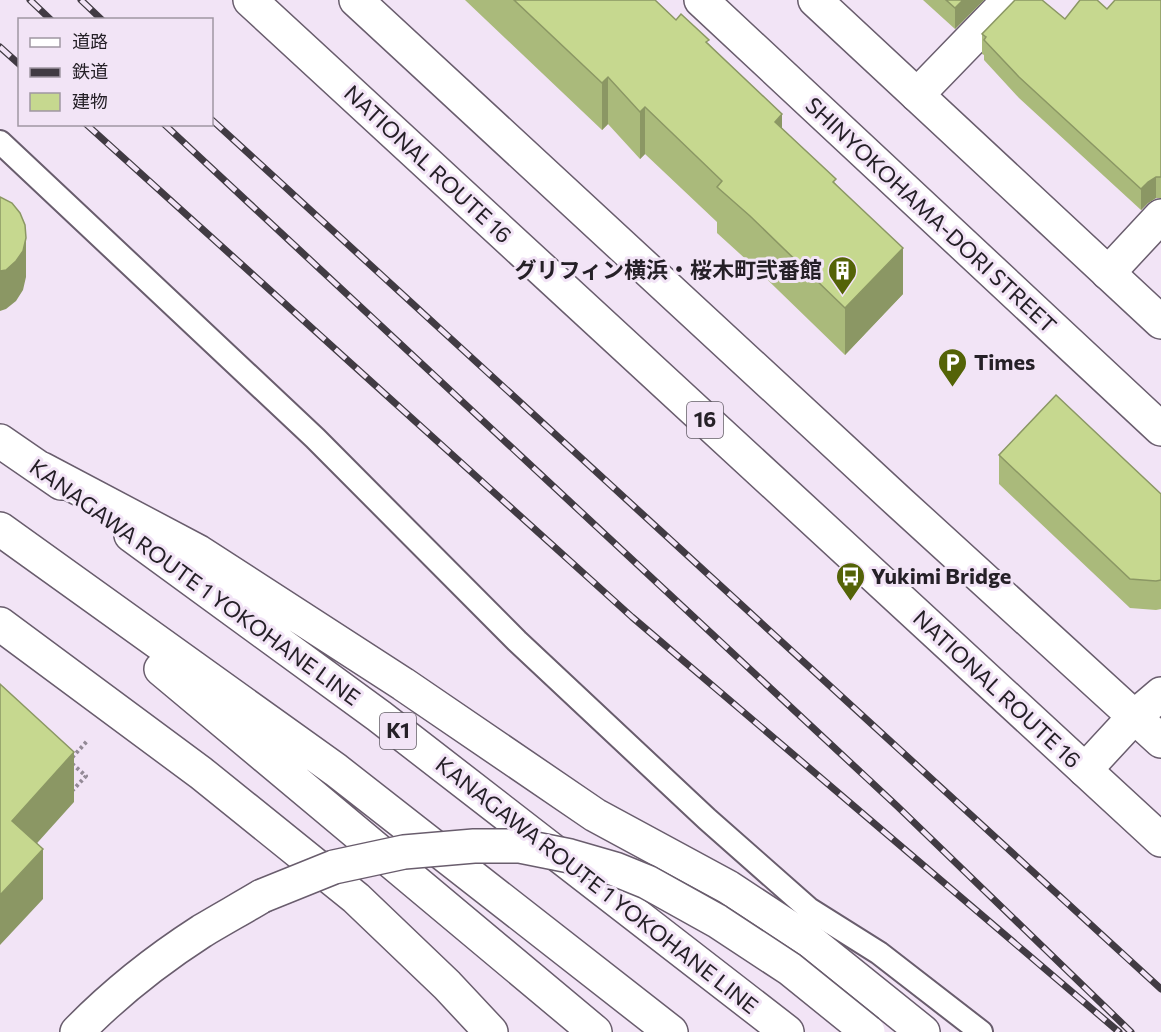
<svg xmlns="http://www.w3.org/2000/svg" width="1161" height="1032" font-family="Commissioner,'Noto Sans JP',sans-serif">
<rect width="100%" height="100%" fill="#f2e4f6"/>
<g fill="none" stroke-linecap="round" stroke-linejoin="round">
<defs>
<path id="service" d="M0,142L315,438L517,641L707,819L809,909L879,953L981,1032"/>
<path id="minor" d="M917,95L1009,0
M1108,273L1161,216
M0,624L201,773L356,898L447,985L491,1032"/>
<path id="tertiary" d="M701,0L1161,429
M815,0L1161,322
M1085,770L1134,717L1161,694"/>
<path id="trunk" d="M250,0L1161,840
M356,0L899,502L1161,741"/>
<path id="motorway" d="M0,441L61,483
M42,469L199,552L403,684L595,815L728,887L810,941L923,1032
M0,529L336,770L671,1032
M131,535L379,716L787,1032
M161,669L595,1032
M77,1032C114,994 157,960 202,931C222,919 242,908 262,896"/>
</defs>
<use href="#service" stroke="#695d6d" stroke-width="26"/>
<use href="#minor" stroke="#695d6d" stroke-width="36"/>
<use href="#tertiary" stroke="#695d6d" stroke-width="36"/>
<use href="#trunk" stroke="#695d6d" stroke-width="36"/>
<use href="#motorway" stroke="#695d6d" stroke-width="36"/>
<path stroke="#938996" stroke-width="4" stroke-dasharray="3 3" stroke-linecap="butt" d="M72,791L86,776L69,761L88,740"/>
<use href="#service" stroke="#fff" stroke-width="22"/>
<use href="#minor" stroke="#fff" stroke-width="33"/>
<use href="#tertiary" stroke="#fff" stroke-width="33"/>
<use href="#trunk" stroke="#fff" stroke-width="33"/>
<use href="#motorway" stroke="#fff" stroke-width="33"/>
<defs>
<path id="rail" d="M30,0L51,20
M81,0L102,20
M0,47L20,65
M212,120L1161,989
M86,124L632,617L1119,1032
M164,124L897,806L1131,1032"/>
</defs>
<use href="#rail" stroke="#413b43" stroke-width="7"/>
<use href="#rail" stroke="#f2e4f6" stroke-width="4.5" stroke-dasharray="14" stroke-linecap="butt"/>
<defs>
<path id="motorway-bridge" d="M262,896L334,867L404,852L474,846H520L570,856L615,869L647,882L717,921L790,969L868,1032"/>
</defs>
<use href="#motorway-bridge" stroke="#695d6d" stroke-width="36" stroke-linecap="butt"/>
<use href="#motorway-bridge" stroke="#fff" stroke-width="33"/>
</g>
<path fill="#aaba7b" d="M465,0H655L676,20L709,44L782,129L836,184L903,294L845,355L750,263L717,233V222L645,154L640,159L608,124L602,130Z
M923,0H984L955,29Z
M1161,0V198H1156L1148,203L1141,210L1019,98L984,60V55L982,54V34L1065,19L1107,9Z
M999,455L1161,494V609L1156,610L1130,608L999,484Z"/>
<path fill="#8b9764" d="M963,0H984L955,29V8Z
M608,77V124L602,130V83Z
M645,107V154L640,159V112Z
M782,114V161L775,122Z
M1156,177V198L1148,203L1141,210V189L1148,182Z
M26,238V277L23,290L16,301L6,309L0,311V271Z
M903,248V294L845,355V308Z
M74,752V802L12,871V821Z
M43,849V899L0,945V895Z"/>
<path fill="#c6d88f" stroke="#8b9764" stroke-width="1.5" d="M514,0H655L676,20L681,14L709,40L706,42L782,114L775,122L836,179L833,182L903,248L845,308L750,216L717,187L722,181L645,107L640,112L608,77L602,83Z
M946,0H963L955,8Z
M1015,0H1042L1065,19L1080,0H1097L1107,9L1115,0H1161V177H1156L1148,182L1141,189L1019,77L984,40L986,37L982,34Z
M0,197L12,203L20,213L25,225L26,238L23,251L16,261L6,270L0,271Z
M1056,395L1161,494V580L1156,581L1130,579L999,455Z
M0,684L74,752L12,821L43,849L0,895Z"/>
<defs>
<symbol id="building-pin" viewBox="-11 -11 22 30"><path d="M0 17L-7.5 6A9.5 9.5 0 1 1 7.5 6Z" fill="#546307" stroke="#f2e4f6"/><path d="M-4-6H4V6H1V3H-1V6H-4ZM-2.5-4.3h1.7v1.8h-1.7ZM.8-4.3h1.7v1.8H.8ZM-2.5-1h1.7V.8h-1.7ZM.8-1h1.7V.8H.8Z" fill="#fff"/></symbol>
<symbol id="parking-pin" viewBox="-11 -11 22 30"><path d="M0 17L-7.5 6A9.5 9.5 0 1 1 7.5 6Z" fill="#546307" stroke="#f2e4f6"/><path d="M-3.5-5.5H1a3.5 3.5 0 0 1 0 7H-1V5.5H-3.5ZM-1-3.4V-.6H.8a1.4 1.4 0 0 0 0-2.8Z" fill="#fff"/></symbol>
<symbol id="bus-pin" viewBox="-11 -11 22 30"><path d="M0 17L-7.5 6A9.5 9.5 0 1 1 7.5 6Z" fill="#546307" stroke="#f2e4f6"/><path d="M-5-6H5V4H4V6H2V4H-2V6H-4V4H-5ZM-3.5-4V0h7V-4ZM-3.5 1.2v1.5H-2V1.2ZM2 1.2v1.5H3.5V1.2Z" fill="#fff"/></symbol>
</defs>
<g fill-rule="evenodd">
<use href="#building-pin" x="826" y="254" width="33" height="45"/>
<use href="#parking-pin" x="936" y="346" width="33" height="45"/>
<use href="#bus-pin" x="834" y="560" width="33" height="45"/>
</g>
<g text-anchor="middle" stroke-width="6" stroke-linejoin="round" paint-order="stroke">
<g fill="#f2e4f6" stroke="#625b65" stroke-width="1.5">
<rect x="687" y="402" width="36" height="36" rx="4.5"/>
<rect x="380" y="713" width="36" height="36" rx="4.5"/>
</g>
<g font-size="21" font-weight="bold" fill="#252027">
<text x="705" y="427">16</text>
<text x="398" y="738">K1</text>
</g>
<g font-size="22" fill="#252027" stroke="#f2e4f6">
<text transform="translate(428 164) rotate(43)" y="8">NATIONAL ROUTE 16</text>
<text transform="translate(931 215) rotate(43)" y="8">SHINYOKOHAMA-DORI STREET</text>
<text transform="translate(195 582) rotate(36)" y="8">KANAGAWA ROUTE 1 YOKOHANE LINE</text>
<text transform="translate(997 689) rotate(43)" y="8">NATIONAL ROUTE 16</text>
<text transform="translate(597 885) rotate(38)" y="8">KANAGAWA ROUTE 1 YOKOHANE LINE</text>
</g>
<g font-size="22" font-weight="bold" fill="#252027" stroke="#f2e4f6" text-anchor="start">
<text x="822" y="278" text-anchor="end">グリフィン横浜・桜木町弐番館</text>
<text x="974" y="370">Times</text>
<text x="871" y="584">Yukimi Bridge</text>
</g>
</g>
<rect x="18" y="18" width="195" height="108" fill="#f2e4f6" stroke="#a096a3" stroke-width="1.5"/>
<rect x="30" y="38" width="30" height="9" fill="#ffffff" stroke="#a096a3" stroke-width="1.5"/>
<text x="72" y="48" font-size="18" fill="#252027">道路</text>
<rect x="30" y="68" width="30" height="9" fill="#413b43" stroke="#a096a3" stroke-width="1.5"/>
<text x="72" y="78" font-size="18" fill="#252027">鉄道</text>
<rect x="30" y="93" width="30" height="18" fill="#c6d88f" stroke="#a096a3" stroke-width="1.5"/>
<text x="72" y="108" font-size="18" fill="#252027">建物</text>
</svg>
